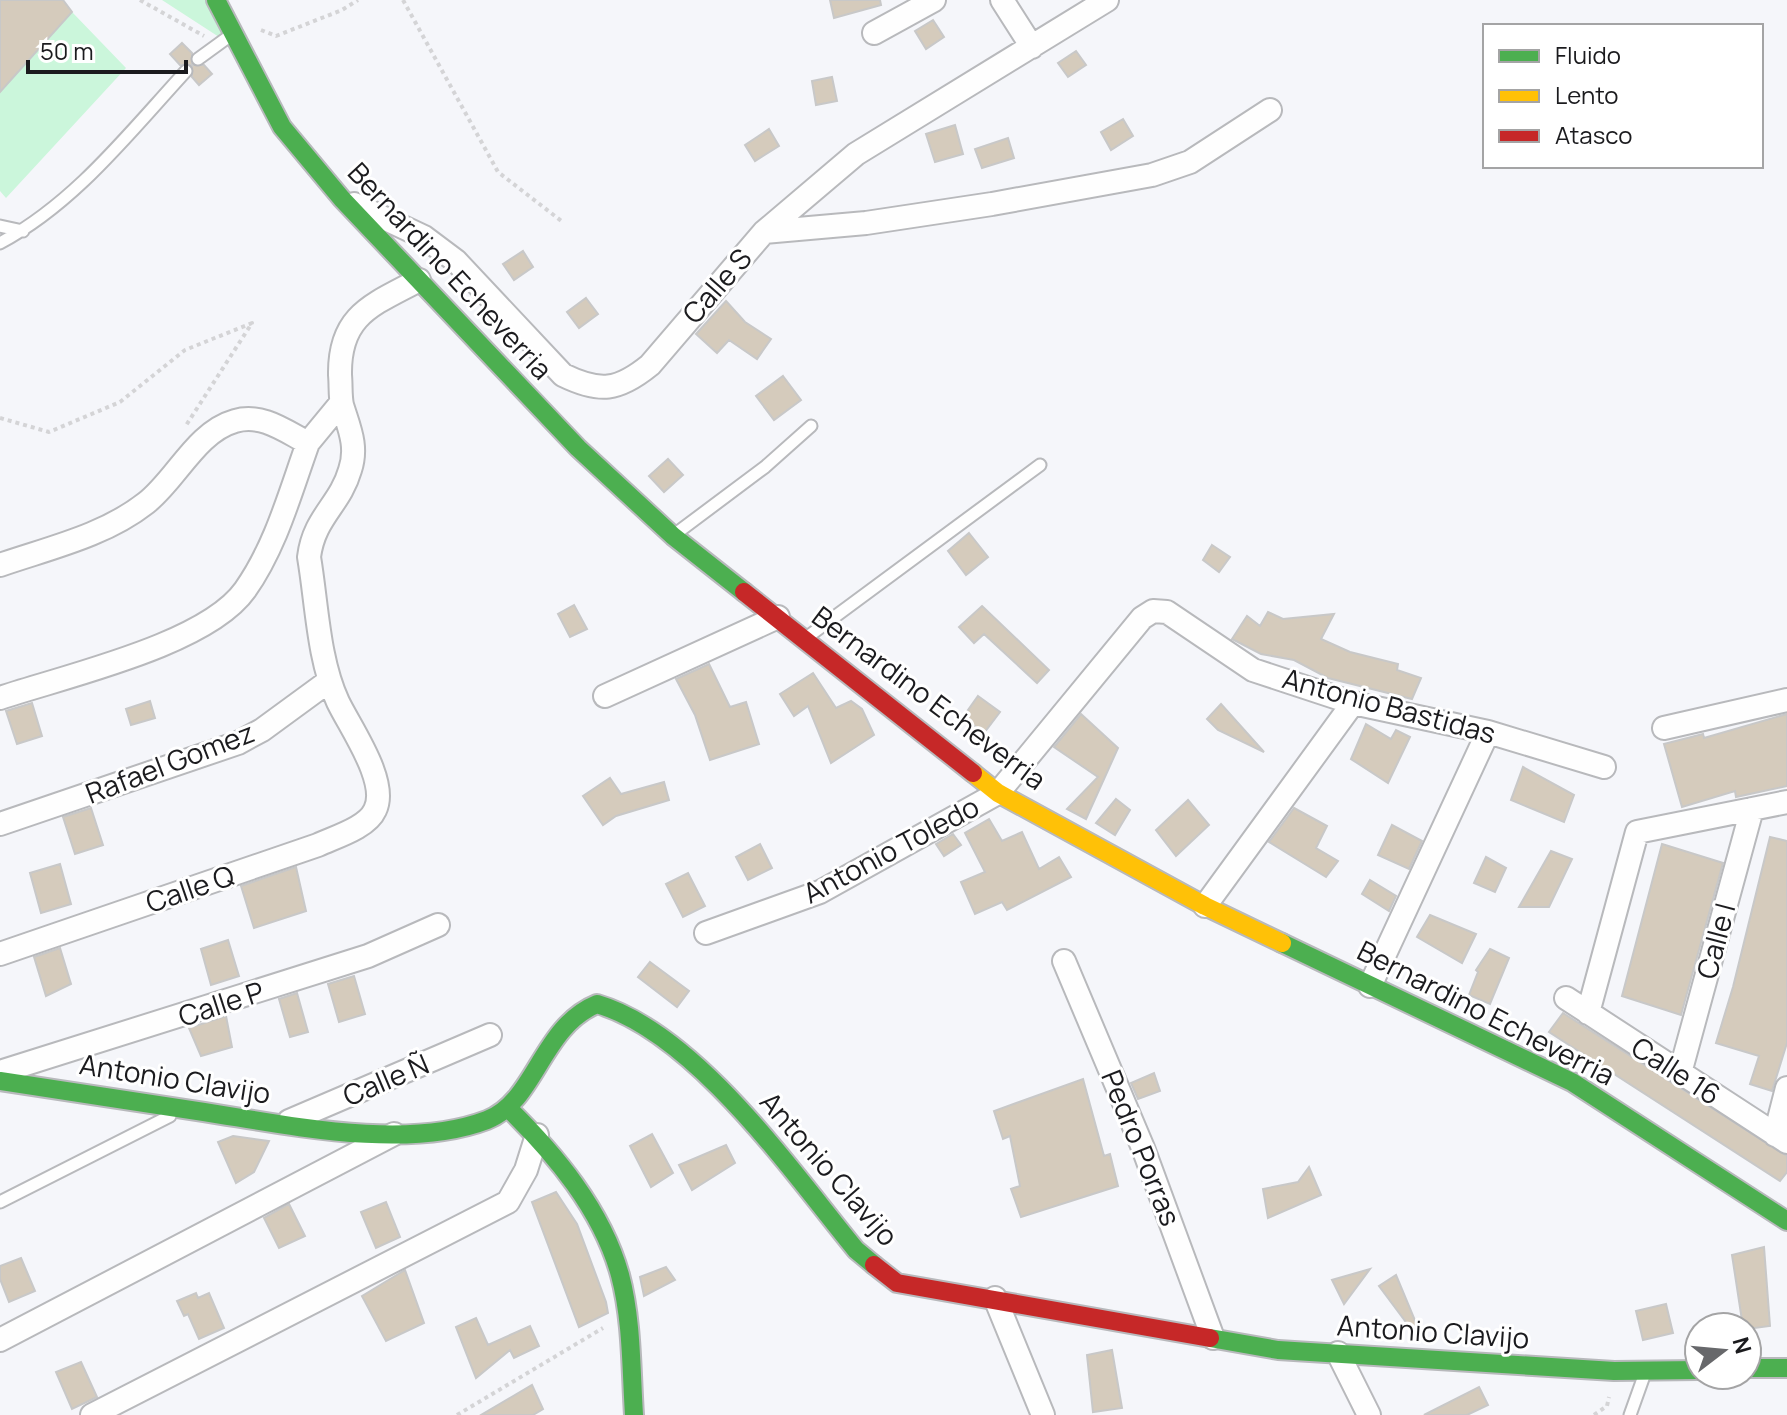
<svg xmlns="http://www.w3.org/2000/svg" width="1787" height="1415" font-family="Manrope,sans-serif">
<rect width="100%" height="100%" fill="#f5f6fa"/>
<path fill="#cbf6db" d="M162,0H218L236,48Z
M72,12L126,68L6,198L0,191V92Z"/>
<path fill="#d5cbbc" stroke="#c8c8c8" stroke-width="2" d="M0,0H63L72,12L0,92Z
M830,0H880L881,5L834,18Z
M933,20L944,37L926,49L915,31Z
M182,43L192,53V65H204L212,74L199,85L192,77V65H180L170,54Z
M1076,51L1086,65L1068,77L1058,63Z
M832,77L837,101L816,105L812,81Z
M1123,119L1133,136L1111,150L1101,132Z
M955,125L963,154L935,162L926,134Z
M769,129L779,146L755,161L745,145Z
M1008,138L1014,158L982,168L975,149Z
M523,251L533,267L514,280L503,264Z
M586,298L598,314L579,328L567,312Z
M726,301L745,322L771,339L757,359L729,340L717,353L696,334Z
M783,376L801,400L774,420L756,396Z
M668,459L683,475L664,492L649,476Z
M969,533L988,557L966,575L948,551Z
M1212,545L1230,557L1219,572L1203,560Z
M574,605L587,629L570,637L558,614Z
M982,606L1049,670L1037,683L984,634L974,643L959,627Z
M1268,612L1283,619L1334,614L1321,639L1350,652L1398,664L1397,670L1421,678L1412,699L1328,678L1294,660L1261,654L1232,639L1247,616L1260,626Z
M709,664L730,707L746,702L759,744L710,760L695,715L676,679Z
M813,673L836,708L851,701L862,709L874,735L831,763L808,706L794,716L780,694Z
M978,696L1000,712L984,733L963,717Z
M150,701L155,718L131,725L126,709Z
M32,703L42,736L17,744L6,711Z
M1221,704L1264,752L1218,730L1207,719Z
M1081,714L1118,748L1086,819L1067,809L1098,777L1054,747Z
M1787,714V786L1736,797L1735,791L1682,807L1664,744L1703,734L1704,738Z
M1366,724L1391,739L1396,730L1410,737L1388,783L1351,759Z
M1523,767L1574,795L1564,822L1511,800Z
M610,778L621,794L664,782L669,800L616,816L603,825L583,796Z
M1116,799L1130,810L1115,835L1096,823Z
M1188,800L1209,825L1176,856L1156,830Z
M91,808L103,845L75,854L63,817Z
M1294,808L1327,826L1316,848L1338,861L1326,877L1269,842Z
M989,819L1002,841L1022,832L1039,869L1059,857L1071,877L1007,910L1002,902L975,914L961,882L985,872L965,833Z
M1392,825L1422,841L1409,869L1378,855Z
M953,834L961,845L944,856L936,844Z
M1770,837L1787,841V1043L1772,1091L1750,1084L1759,1056L1716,1043L1733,987Z
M760,844L772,868L748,880L736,857Z
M1662,844L1723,863L1681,1015L1622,996Z
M1551,851L1572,859L1549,907H1519Z
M1486,857L1506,868L1495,892L1474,883Z
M60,864L71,904L41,913L30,873Z
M296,867L306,911L254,928L241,886Z
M688,873L705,906L683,917L666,884Z
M1370,880L1396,896L1389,911L1362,894Z
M1430,915L1476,934L1462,963L1417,937Z
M228,940L239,976L211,985L201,949Z
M60,948L71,984L46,996L34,957Z
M1490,949L1509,958L1490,1004L1469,995L1478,972L1476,970Z
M650,962L689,991L677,1007L638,977Z
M354,976L365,1014L339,1022L328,984Z
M297,993L308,1032L290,1037L279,999Z
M1563,1013L1787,1156V1172L1780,1181L1549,1032Z
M226,1016L232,1047L201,1056L189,1028Z
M1154,1073L1160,1091L1138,1099L1131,1083Z
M1083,1079L1104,1156L1110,1154L1118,1186L1021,1217L1011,1189L1020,1186L1010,1136L1003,1139L994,1111Z
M652,1134L673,1173L651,1187L630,1146Z
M233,1136L269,1141L254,1172L236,1183L218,1142Z
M726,1145L735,1163L692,1190L679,1165Z
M1309,1167L1321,1195L1268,1218L1263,1189L1298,1182Z
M556,1192L577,1224L606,1302L608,1313L579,1327L532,1202Z
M386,1202L400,1237L376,1248L361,1212Z
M289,1204L305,1236L279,1248L264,1218Z
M1764,1247L1770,1326L1747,1329L1743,1327L1732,1255Z
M21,1258L35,1291L9,1302L0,1279V1266Z
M666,1267L675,1280L644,1296L640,1277Z
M1370,1269L1344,1304L1332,1280Z
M405,1270L424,1323L386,1341L362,1296Z
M1396,1275L1419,1330L1414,1333L1379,1286Z
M196,1293L198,1298L209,1293L224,1328L199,1339L188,1314L184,1316L177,1301Z
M1666,1304L1673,1333L1643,1340L1636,1311Z
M476,1318L488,1345L530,1326L539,1346L514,1358L510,1350L476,1378L456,1327Z
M1112,1350L1122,1408L1093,1412L1087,1355Z
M81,1362L97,1397L72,1409L56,1372Z
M532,1385L543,1409L533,1415H481Z
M1479,1387L1488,1405L1467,1415H1424Z"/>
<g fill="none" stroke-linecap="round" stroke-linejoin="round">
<defs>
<path id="lane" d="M198,59L231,35
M0,226L23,231
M0,243C75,203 129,133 186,71
M674,535L765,467L811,426
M806,638L1040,465
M0,1202L170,1116
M1630,1415L1645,1373"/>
<path id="street" d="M1002,0L1032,47
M874,33L934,0
M354,204L424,237L456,261L563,375C600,393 618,391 650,365L764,232L856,154L1107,0
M764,232L866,223L992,204L1152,175L1190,162L1270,110
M0,565C49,548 104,536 146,503C176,480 196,432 235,421C262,413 285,431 308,443L341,403
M605,696L778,617
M0,698C65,676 206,645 245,590C276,546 290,493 308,443
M1664,728L1787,700
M0,824L238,743L262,730L329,681
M1205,906L1353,703
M706,933L820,892L998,793L1142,618L1153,611L1167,612L1253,670L1353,703L1488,732L1604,767
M0,954L318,845C335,837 367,828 375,810C389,782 351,729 338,702C318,659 317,604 309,557C314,517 340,505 350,470C358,446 349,428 342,405C340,396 341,385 340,375C339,315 372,305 419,280
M1064,961L1143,1148L1213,1338
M1370,986L1488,732
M1566,998L1787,1142
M1588,1013L1637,832L1787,802
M0,1072L368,956L438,925
M1680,1073L1752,809
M289,1121L490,1035
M1775,1135L1787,1088
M995,1298L1043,1415
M0,1340L394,1134
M1338,1353L1369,1415
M92,1415L508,1202L526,1170L537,1135"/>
<path id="fast" d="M216,0L282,127L342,199L578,448L673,536L744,592
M1282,943L1572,1082L1787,1221
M0,1081C68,1091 136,1102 204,1112C288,1125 406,1151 487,1120C536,1101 541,1027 597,1004C696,1033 792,1172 856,1250L874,1265
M508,1108C555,1154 602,1210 620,1275C632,1320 631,1369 634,1415
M1210,1338L1278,1350L1614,1371L1699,1370
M1747,1368H1787"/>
<path id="slow" d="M973,773L998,793L1205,906L1282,943"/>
<path id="jam" d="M744,592L973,773
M874,1265L897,1283L1210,1338"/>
</defs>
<use href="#lane" stroke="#b8b9bc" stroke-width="15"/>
<use href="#street" stroke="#b8b9bc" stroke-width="26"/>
<use href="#fast" stroke="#b8b9bc" stroke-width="22"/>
<use href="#slow" stroke="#b8b9bc" stroke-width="22"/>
<use href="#jam" stroke="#b8b9bc" stroke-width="22"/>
<path stroke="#d4d4d6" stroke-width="4" stroke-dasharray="4 4" stroke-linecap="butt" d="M140,0L204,36
M403,0L498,172L564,223
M261,30L276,36L342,10L358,0
M0,418L49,432L120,402L185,350L252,323L185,427
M457,1415L603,1328
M1594,1415L1607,1406L1609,1397"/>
<use href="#lane" stroke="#fefefe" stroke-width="11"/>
<use href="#street" stroke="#fefefe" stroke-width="22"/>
<use href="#fast" stroke="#4caf50" stroke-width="18"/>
<use href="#slow" stroke="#ffc107" stroke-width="18"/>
<use href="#jam" stroke="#c62828" stroke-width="18"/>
</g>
<g text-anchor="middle" stroke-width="6" stroke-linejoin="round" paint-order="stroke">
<g font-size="28" fill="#1b1b1e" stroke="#fff">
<text transform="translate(450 271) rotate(47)" y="10">Bernardino Echeverria</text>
<text transform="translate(717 286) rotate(-49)" y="10">Calle S</text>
<text transform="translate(929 698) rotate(37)" y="10">Bernardino Echeverria</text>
<text transform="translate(1389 706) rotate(15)" y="10">Antonio Bastidas</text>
<text transform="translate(170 763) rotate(-21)" y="10">Rafael Gomez</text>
<text transform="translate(891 850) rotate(-28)" y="10">Antonio Toledo</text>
<text transform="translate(190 889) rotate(-19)" y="10">Calle Q</text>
<text transform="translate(1716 941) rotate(-75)" y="10">Calle I</text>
<text transform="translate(221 1004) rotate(-18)" y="10">Calle P</text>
<text transform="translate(1486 1013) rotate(27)" y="10">Bernardino Echeverria</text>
<text transform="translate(1676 1071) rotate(33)" y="10">Calle 16</text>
<text transform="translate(175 1079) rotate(9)" y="10">Antonio Clavijo</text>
<text transform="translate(386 1080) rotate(-23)" y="10">Calle Ñ</text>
<text transform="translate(1141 1148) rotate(68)" y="10">Pedro Porras</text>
<text transform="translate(829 1169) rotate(49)" y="10">Antonio Clavijo</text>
<text transform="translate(1433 1332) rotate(4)" y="10">Antonio Clavijo</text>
</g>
</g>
<rect x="1483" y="24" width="280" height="144" fill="#ffffff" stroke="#a4a4a5" stroke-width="2"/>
<rect x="1499" y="50" width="40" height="12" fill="#4caf50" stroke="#a4a4a5" stroke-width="2"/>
<text x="1555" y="64" font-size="24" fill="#1b1b1e">Fluido</text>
<rect x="1499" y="90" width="40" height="12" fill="#ffc107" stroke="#a4a4a5" stroke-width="2"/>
<text x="1555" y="104" font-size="24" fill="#1b1b1e">Lento</text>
<rect x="1499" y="130" width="40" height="12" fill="#c62828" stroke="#a4a4a5" stroke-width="2"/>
<text x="1555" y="144" font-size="24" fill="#1b1b1e">Atasco</text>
<g transform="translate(1723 1351) rotate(74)"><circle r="38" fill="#ffffff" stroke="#a4a4a5" stroke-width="2"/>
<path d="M0-6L14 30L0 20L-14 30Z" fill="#67686b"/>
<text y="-12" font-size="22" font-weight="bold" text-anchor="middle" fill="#1b1b1e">N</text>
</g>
<path d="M28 60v12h158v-12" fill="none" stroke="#1b1b1e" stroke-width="4"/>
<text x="40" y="60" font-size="24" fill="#1b1b1e" stroke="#ffffff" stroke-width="6" paint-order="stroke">50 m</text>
</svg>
